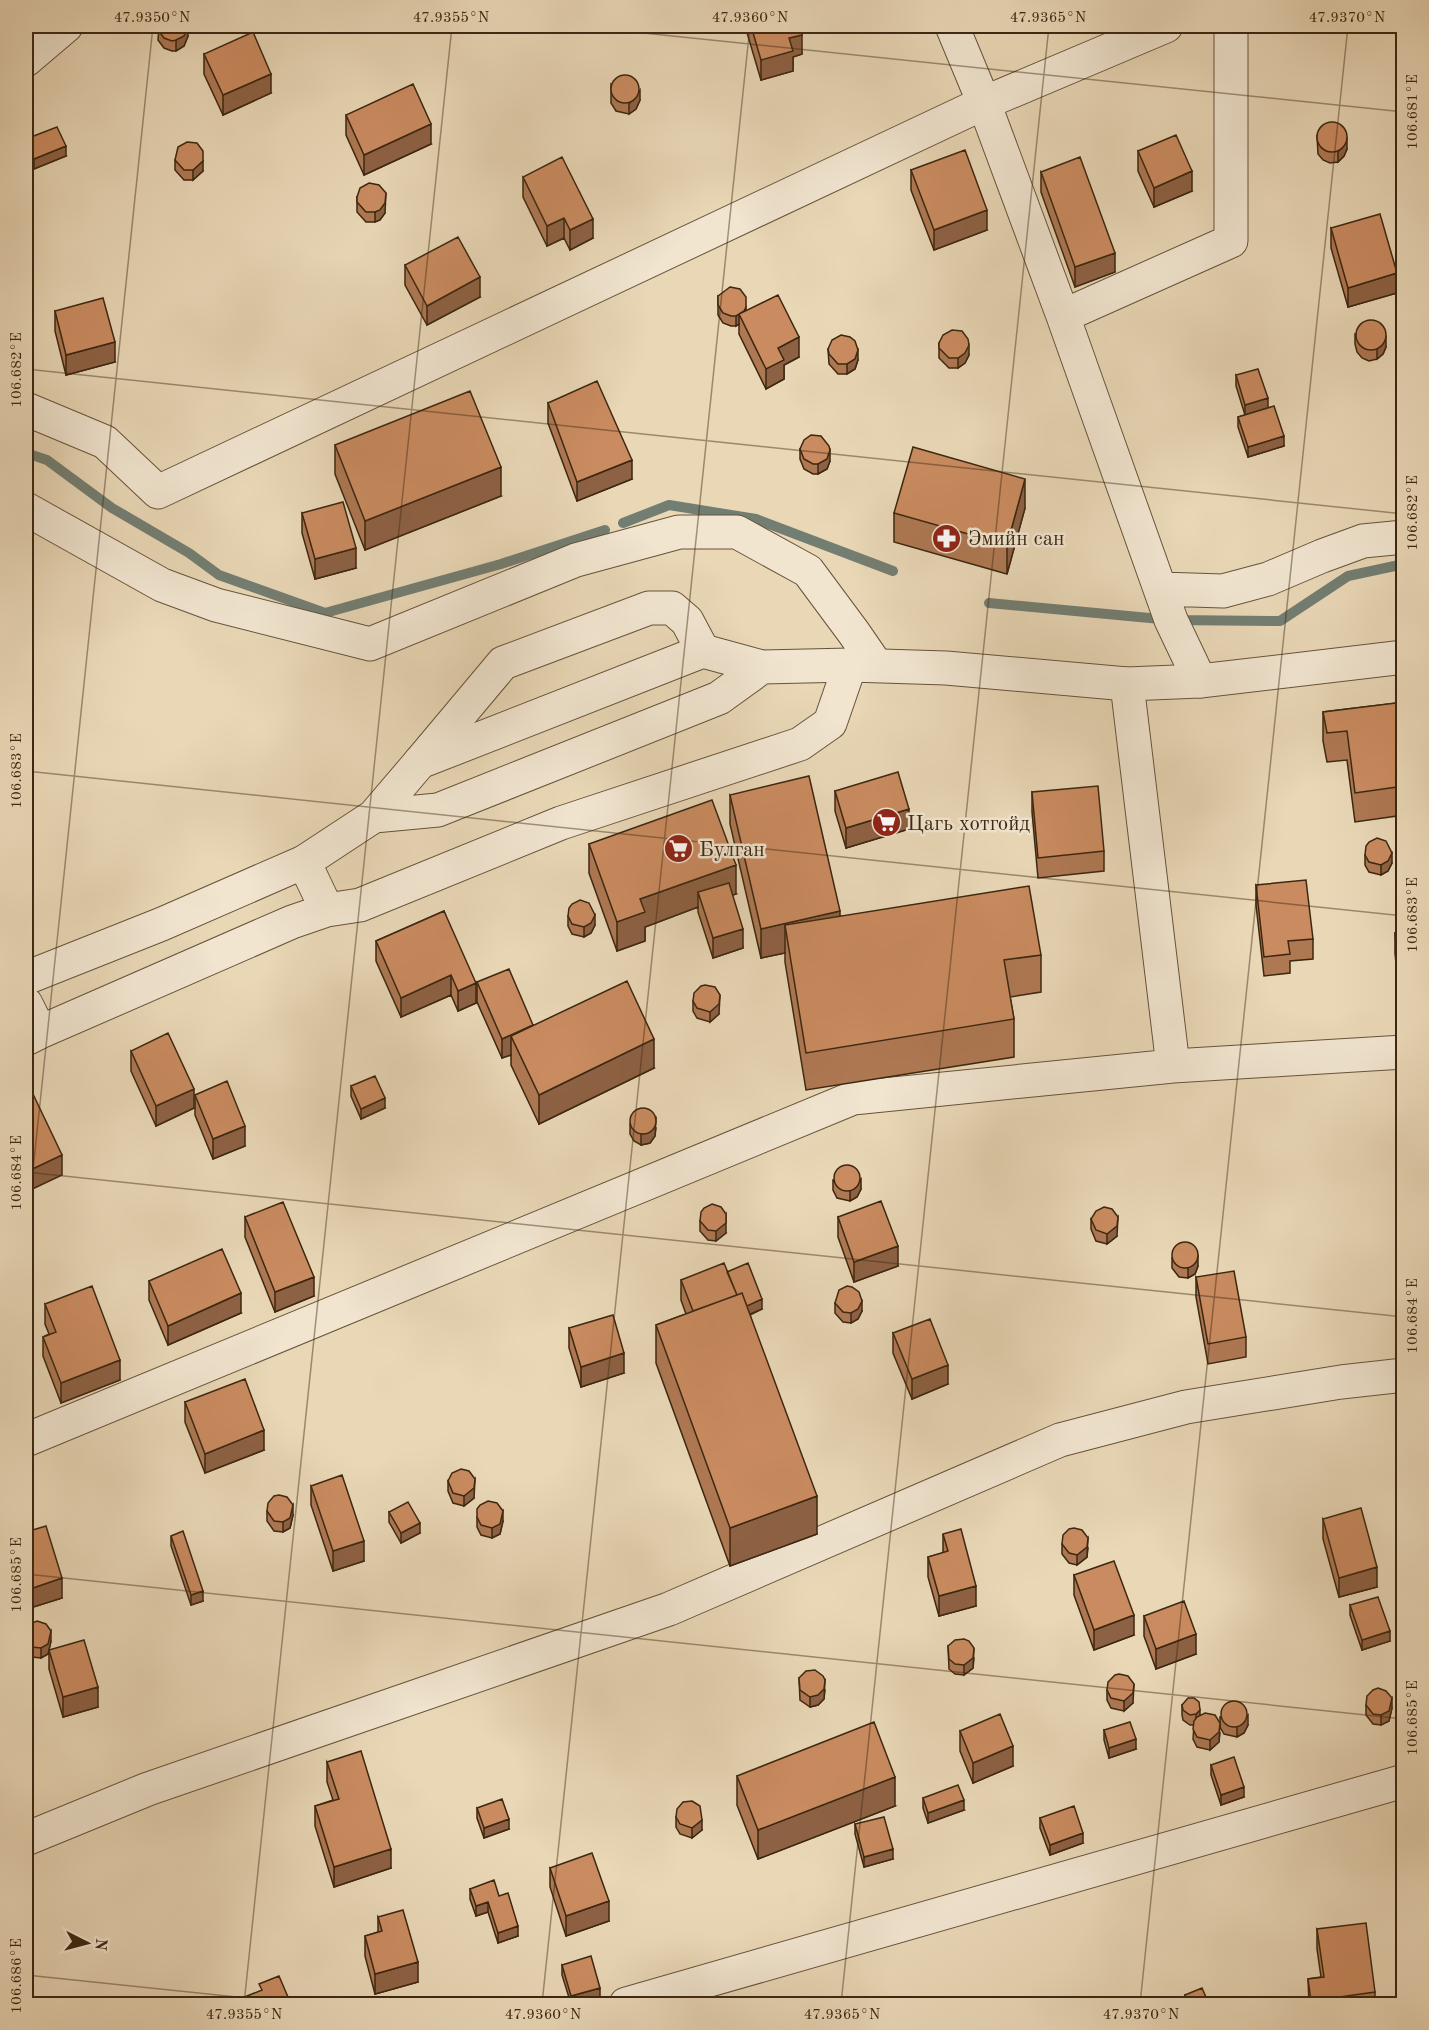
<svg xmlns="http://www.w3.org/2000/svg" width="1429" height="2030" font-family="'Old Standard TT',serif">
<rect width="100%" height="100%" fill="#e9d7b6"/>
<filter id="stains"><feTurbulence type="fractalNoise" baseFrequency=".00333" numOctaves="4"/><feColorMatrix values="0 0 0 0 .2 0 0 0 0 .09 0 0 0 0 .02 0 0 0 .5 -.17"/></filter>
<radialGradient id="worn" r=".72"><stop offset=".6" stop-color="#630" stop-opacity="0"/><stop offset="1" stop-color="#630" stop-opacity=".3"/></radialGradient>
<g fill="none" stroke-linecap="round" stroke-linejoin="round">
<path stroke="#737e72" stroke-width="10" d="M26,453L47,460L112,508L189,553L219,575L325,613L501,564L605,530
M623,523L669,505L756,519L893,571
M989,603L1171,620L1280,621L1348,576L1404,564"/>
<defs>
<path id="minor" d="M952,26L984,103L1063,316L1171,620L1200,681
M26,60L66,26
M1063,316L1231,241V26
M26,409L105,442L158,492L984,103L1166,26
M26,509L162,585L216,605L370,644L576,560L679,532H737L808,571L854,633L876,665
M1160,589L1223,591L1268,579L1322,556L1363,541L1404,537
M1127,684L1173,1066
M420,762L503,663L649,608H672L687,621L703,651
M304,862L327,910
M26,1004L40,1032L26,1039
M40,1032L292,922L327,910L360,905L561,823L800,744L830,723L850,665
M26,1440L853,1098L1173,1066L1404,1052
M26,1839L148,1789L669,1609L1060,1440L1186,1407L1341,1382L1404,1375
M626,2004L1404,1781"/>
<path id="tertiary" d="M374,816L438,810L719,698L762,667
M26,978L162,924L304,862L374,816L420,762L703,651L762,667L850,665L946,668L1127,684L1200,681L1404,657"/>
</defs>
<use href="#minor" stroke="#67533a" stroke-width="35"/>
<use href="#tertiary" stroke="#67533a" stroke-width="35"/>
<use href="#minor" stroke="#f1e5d0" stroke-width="33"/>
<use href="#tertiary" stroke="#f1e5d0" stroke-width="33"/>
</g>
<path fill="#ae7853" stroke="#3c2711" stroke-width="1.5" d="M159,26L188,36L184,46L176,51H172L164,48L158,40Z
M745,26H799L802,54L793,57V71L761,80Z
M204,54L271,93L223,115L204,74Z
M611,84L640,100L636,109L629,114L616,111L611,103Z
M346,115L431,144L364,175L346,135Z
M1317,136L1347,149L1344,156L1338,162L1330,163L1323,160L1318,154Z
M26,139L66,156L34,169L26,149Z
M1138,151L1192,191L1154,207L1138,171Z
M175,160L203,171L193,180H184L175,170Z
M911,170L987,230L934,250L911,190Z
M1041,172L1115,272L1075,287L1041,192Z
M523,177L593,238L570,250L564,238L547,246L523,197Z
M357,197L385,213L380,220L375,222H366L357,212Z
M1331,228L1397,293L1348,307L1331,248Z
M405,265L480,297L427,325L405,285Z
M718,296L746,311L799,357L784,365V379L766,389L739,334V324L736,326H731L723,323L718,315Z
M55,311L115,362L66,375L55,331Z
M1355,334L1386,347L1383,354L1377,359L1369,361L1362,358L1357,352L1355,344Z
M939,343L969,355L965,363L958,368H949L939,358Z
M828,349L858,360L855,369L847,374H838L829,364Z
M1236,375L1268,408L1284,446L1248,457L1238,427V417L1245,415L1236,386Z
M548,403L632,479L577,501L548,423Z
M1402,427H1404V451L1402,447Z
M335,445L501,496L365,550L335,474Z
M800,449L830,461L827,469L818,474H813L804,469L800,459Z
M1025,508L1007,574L894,542V513Z
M302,513L356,568L315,579L302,533Z
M1404,702V815L1355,822L1347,760L1327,762L1323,741V712Z
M835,791L909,829L846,848L835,811Z
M1032,792L1104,851V871L1038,878L1032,812Z
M730,795L840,916L1041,955V992L1010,997L1014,1019V1057L806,1090L785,962V953L761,958L730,824Z
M589,844L736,894L732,895L743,948L713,958L698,912V907L645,927V941L617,951L589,873Z
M1365,855L1392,863L1388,871L1381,875L1369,872L1365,865Z
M1256,885L1313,939V959L1290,961V973L1264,976L1256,905Z
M1404,896V923L1399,918V908Z
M444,911L476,1003L458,1011L451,995L401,1017L376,961V941Z
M568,916L595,925L591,933L584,937L572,934L568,926Z
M1404,932V1007L1400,1008L1395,953V933Z
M477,982L533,1026L654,1068L539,1124L511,1065V1055L502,1058L477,1002Z
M693,1001L719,1014L710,1022L697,1018L693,1011Z
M131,1051L194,1108L156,1126L131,1071Z
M351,1086L385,1108L361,1119L351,1096Z
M195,1095L245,1146L213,1159L195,1115Z
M630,1124L656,1128L655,1136L650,1143L641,1145L634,1141L630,1134Z
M833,1180L861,1189L857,1197L850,1201L837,1198L833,1190Z
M245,1217L314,1296L275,1312L245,1237Z
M838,1217L898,1266L854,1282L838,1237Z
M1091,1219L1117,1236L1107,1244L1096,1241L1091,1229Z
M700,1221L726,1233L716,1241L708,1240L700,1231Z
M1172,1258L1198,1266L1195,1274L1188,1278L1179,1277L1172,1268Z
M727,1272L762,1309L750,1315L817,1534L730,1566L656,1363V1325L686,1314L681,1300V1280Z
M1196,1277L1246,1337V1357L1208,1364L1196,1297Z
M149,1281L241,1313L168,1345L149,1300Z
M835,1303L862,1311L858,1319L851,1323L843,1322L835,1313Z
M45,1304L120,1380L61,1403L43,1356V1337L49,1334L45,1324Z
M569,1328L624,1373L581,1387L569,1348Z
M893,1333L948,1384L912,1399L893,1353Z
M185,1402L264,1450L205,1473L185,1422Z
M448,1481L474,1498L464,1506L453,1503L448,1491Z
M311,1486L364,1561L333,1571L311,1505Z
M267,1511L293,1515L290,1528L283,1532L274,1531L267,1521Z
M389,1512L420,1533L401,1543L389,1522Z
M477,1517L503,1521L500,1534L492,1538L481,1535L477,1527Z
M1323,1519L1377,1587L1339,1597L1323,1539Z
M26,1532L62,1598L30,1608L26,1594Z
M943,1534L976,1606L939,1616L928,1577V1557L943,1553Z
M171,1536L203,1601L191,1605L171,1546Z
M1062,1544L1088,1548L1087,1557L1077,1565L1069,1563L1062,1554Z
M1074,1575L1134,1635L1094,1650L1074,1595Z
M1350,1605L1390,1641L1362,1650L1350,1615Z
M1144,1616L1196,1654L1156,1669L1144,1636Z
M26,1629L51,1641L48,1654L41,1658L32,1657L26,1649Z
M948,1646L974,1658L973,1668L964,1675L955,1674L949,1669Z
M49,1650L98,1707L63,1717L49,1669Z
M799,1678L825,1690L824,1699L818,1705L810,1707L800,1700Z
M1107,1690L1133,1703L1124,1711L1111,1708L1107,1700Z
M1182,1705L1200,1716L1220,1733L1219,1742L1210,1750L1197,1747L1193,1739L1194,1725H1190L1183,1720L1182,1715Z
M1366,1705L1392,1708L1389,1721L1381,1725L1373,1724L1366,1715Z
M1220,1717L1248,1725L1244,1733L1237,1737L1224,1734L1220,1727Z
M1104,1730L1136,1749L1109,1758L1104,1740Z
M960,1731L1013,1766L973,1783L960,1751Z
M327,1762L391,1868L334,1887L315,1826V1806L333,1800L327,1782Z
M1211,1765L1244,1797L1221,1805L1211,1775Z
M737,1776L895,1806L758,1859L737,1805Z
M923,1798L964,1810L928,1823L923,1808Z
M477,1808L509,1829L484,1838L477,1818Z
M676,1817L702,1830L692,1838L680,1834L676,1827Z
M1040,1818L1083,1843L1050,1855L1040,1828Z
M855,1824L893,1859L864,1867L855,1834Z
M550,1868L609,1921L566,1936L550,1887Z
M470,1889L499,1896L518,1936L498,1943L488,1912L476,1916L470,1899Z
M378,1917L418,1982L375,1994L365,1956V1936L378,1932Z
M1317,1929L1375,1992V2004H1309L1308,1979L1321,1977L1317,1949Z
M562,1965L600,1998L577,2004H571L562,1975Z
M1185,1995L1209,2004H1185Z"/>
<path fill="#8d6143" stroke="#3c2711" stroke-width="1.5" d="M188,26V36L184,46L176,51V40Z
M802,35V54L793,57V71L761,80V60L789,38Z
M271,74V93L223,115V95Z
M640,90V100L636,109L629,114V104Z
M431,124V144L364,175V155Z
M1347,139V149L1344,156L1338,162V152Z
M66,146V156L34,169V159Z
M203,161V171L193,180V170Z
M1192,171V191L1154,207V188Z
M386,193L385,213L380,220L375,222V212Z
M987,210V230L934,250V230Z
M564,218V238L547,246V226Z
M593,219V238L570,250V230Z
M1115,253V272L1075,287V267Z
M1397,273V293L1348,307V288Z
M480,277V297L427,325V306Z
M746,307V317L739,314V324L736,326V316Z
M799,337V357L784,365V379L766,389V369L778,348Z
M1386,337V347L1383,354L1377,359V349Z
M115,342V362L66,375V355Z
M969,345V355L965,363L958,368V358Z
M858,350V360L855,369L847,374V364Z
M1268,398V408L1245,415V405Z
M1284,436V446L1248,457V447Z
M830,450V461L827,469L818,474V464Z
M632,460V479L577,501V482Z
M501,467V496L365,550V521Z
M1025,479V508L1007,574V545Z
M356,548V568L315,579V559Z
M909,809V829L846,848V828Z
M1392,853V863L1388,871L1381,875V865Z
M736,865V894L703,906L698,892V907L645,927V941L617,951V922L640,899Z
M840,911V940L785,925V953L761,958V929Z
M595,915V925L591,933L584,937V927Z
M743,929V948L713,958V938Z
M451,975V995L401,1017V998Z
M476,983V1003L458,1011V991Z
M720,995L719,1014L710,1022V1012Z
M533,1025L511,1036V1055L502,1058V1039Z
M654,1039V1068L539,1124V1095Z
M194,1089V1108L156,1126V1106Z
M385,1098V1108L361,1119V1109Z
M656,1118L655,1136L650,1143L641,1145V1135Z
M245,1126V1146L213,1159V1139Z
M62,1155V1175L26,1192V1172Z
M861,1179V1189L857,1197L850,1201V1191Z
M726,1214V1233L716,1241V1231Z
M1118,1217L1117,1236L1107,1244V1234Z
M898,1246V1266L854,1282V1262Z
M1198,1256V1266L1195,1274L1188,1278V1268Z
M314,1277V1296L275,1312V1292Z
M241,1293V1313L168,1345V1326Z
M762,1299V1309L741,1318L698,1323Z
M862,1301V1311L858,1319L851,1323V1313Z
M624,1353V1373L581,1387V1367Z
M120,1360V1380L61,1403V1383Z
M948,1365V1384L912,1399V1379Z
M264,1430V1450L205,1473V1454Z
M475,1479L474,1498L464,1506V1496Z
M817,1496V1534L730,1566V1528Z
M293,1505V1515L290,1528L283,1532V1522Z
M503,1511V1521L500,1534L492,1538V1528Z
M420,1523V1533L401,1543V1533Z
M1088,1538L1087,1557L1077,1565V1555Z
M364,1541V1561L333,1571V1551Z
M1377,1567V1587L1339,1597V1578Z
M62,1578V1598L30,1608V1589Z
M976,1586V1606L939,1616V1596Z
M203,1591V1601L191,1605V1595Z
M1134,1615V1635L1094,1650V1630Z
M51,1631V1641L48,1654L41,1658V1648Z
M1390,1631V1641L1362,1650V1640Z
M1196,1634V1654L1156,1669V1649Z
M974,1648L973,1668L964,1675V1665Z
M825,1680L824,1699L818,1705L810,1707V1697Z
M1134,1684L1133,1703L1124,1711V1701Z
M98,1687V1707L63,1717V1697Z
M1392,1698V1708L1389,1721L1381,1725V1715Z
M1200,1710V1720L1196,1724V1714Z
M1248,1715V1725L1244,1733L1237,1737V1727Z
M1220,1723L1219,1742L1210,1750V1740Z
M1136,1739V1749L1109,1758V1748Z
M1013,1746V1766L973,1783V1763Z
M895,1777V1806L758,1859V1830Z
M1244,1787V1797L1221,1805V1795Z
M964,1800V1810L928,1823V1813Z
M509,1819V1829L484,1838V1828Z
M702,1820V1830L692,1838V1828Z
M1083,1833V1843L1050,1855V1845Z
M391,1849V1868L334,1887V1867Z
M893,1849V1859L864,1867V1857Z
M609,1901V1921L566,1936V1916Z
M488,1902V1912L476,1916V1906Z
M518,1926V1936L498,1943V1933Z
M418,1962V1982L375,1994V1974Z
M600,1988V1998L577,2004H571V1996Z"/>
<path fill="#ca8b60" stroke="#3c2711" stroke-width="1.5" d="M159,26H188L184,36L176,40L172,41L164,38L158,30Z
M751,26H799L802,35L789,38L793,51L761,60Z
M253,32L271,74L223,95L204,54Z
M611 89a14 14 0 1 1 28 0a14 14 0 1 1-28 0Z
M413,84L431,124L364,155L346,115Z
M1317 137a15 15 0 1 1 30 0a15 15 0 1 1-30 0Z
M57,127L66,146L34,159L26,139Z
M1176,135L1192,171L1154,188L1138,151Z
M187,142L197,143L203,151V161L193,170H184L175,160L178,147Z
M965,150L987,210L934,230L911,170Z
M562,157L593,219L570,230L564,218L547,226L523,177Z
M1080,157L1115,253L1075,267L1041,172Z
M369,183L379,185L386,193L385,203L380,210L375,212H366L357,202V197L360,188Z
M1380,214L1397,273L1348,288L1331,228Z
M458,237L480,277L427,306L405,265Z
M730,287L740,289L746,297V307L744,311L736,316H731L723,313L718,305V296Z
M778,295L799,337L778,348L784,360L766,369L739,314Z
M103,298L115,342L66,355L55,311Z
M1356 335a15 15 0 1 1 30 0a15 15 0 1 1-30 0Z
M952,330L962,331L968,339L969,345L965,353L958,358H949L939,348V343L943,335Z
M841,335L850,337L855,341L858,350L855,359L847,364H838L829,354L828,349L832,340Z
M1258,369L1268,398L1245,405L1236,375Z
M597,381L632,460L577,482L548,403Z
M470,391L501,467L365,521L335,445Z
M1274,406L1284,436L1248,447L1238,417Z
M811,435L821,436L829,446L830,450L827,459L818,464H813L804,459L800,449L804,440Z
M913,447L1025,479L1007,545L894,513Z
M343,502L356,548L315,559L302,513Z
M1404,702V786L1355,793L1347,731L1327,733L1323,712Z
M898,772L909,809L846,828L835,791Z
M809,776L840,911L761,929L730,795Z
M1098,786L1104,851L1038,858L1032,792Z
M712,800L736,865L640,899L645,912L617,922L589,844Z
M1377,838L1386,841L1392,853L1388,861L1381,865L1369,862L1365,855L1366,846L1369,842Z
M1306,880L1313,939L1288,941L1290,954L1264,957L1256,885Z
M729,883L743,929L713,938L698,892Z
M1029,886L1041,955L1004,960L1014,1019L806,1053L785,925Z
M1404,896V913L1399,908L1400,899Z
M580,900L589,903L595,915L591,923L584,927L572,924L568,916L569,908L572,904Z
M444,911L476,983L458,991L451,975L401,998L376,941Z
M1404,932V987L1400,988L1395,933Z
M509,969L533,1025L502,1039L477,982Z
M627,981L654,1039L539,1095L511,1036Z
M705,985L715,987L720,995L719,1004L710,1012L697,1008L693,1001L694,993L701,986Z
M168,1033L194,1089L156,1106L131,1051Z
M375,1076L385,1098L361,1109L351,1086Z
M227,1081L245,1126L213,1139L195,1095Z
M33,1094L62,1155L26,1172V1098Z
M630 1121a13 13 0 1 1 26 0a13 13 0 1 1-26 0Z
M834 1178a13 13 0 1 1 26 0a13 13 0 1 1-26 0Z
M881,1201L898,1246L854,1262L838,1217Z
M283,1202L314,1277L275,1292L245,1217Z
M712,1204L721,1207L726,1214V1223L716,1231L708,1230L700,1221L701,1212L704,1208Z
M1104,1207L1112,1209L1118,1217L1117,1226L1107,1234L1096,1230L1091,1219L1096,1211Z
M1172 1255a13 13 0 1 1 26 0a13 13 0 1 1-26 0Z
M222,1249L241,1293L168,1326L149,1281Z
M724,1263L737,1295L693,1311L681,1280Z
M748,1263L762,1299L747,1306L742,1293L737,1295L727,1272Z
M1234,1271L1246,1337L1208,1344L1196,1277Z
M92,1286L120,1360L61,1383L43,1337L56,1332L45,1304Z
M847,1286L852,1287L859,1292L862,1301L858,1309L851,1313L843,1312L835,1303L839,1290Z
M742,1293L817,1496L730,1528L656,1325Z
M613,1315L624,1353L581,1367L569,1328Z
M930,1319L948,1365L912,1379L893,1333Z
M245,1379L264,1430L205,1454L185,1402Z
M461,1469L469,1471L475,1479L474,1488L464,1496L453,1493L448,1481L452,1473Z
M342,1475L364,1541L333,1551L311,1486Z
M279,1495L287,1497L293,1505L290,1518L283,1522L274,1521L267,1511L268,1503L274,1496Z
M488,1501L497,1503L503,1511L500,1524L492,1528L481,1525L477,1517V1509L480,1505Z
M408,1502L420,1523L401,1533L389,1512Z
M1361,1508L1377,1567L1339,1578L1323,1519Z
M46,1526L62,1578L30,1589L26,1574V1532Z
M1074,1528L1082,1530L1088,1538L1087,1547L1077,1555L1069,1553L1062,1544L1063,1535L1069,1529Z
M961,1529L976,1586L939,1596L928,1557L948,1551L943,1534Z
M183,1531L203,1591L191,1595L171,1536Z
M1114,1561L1134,1615L1094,1630L1074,1575Z
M1378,1597L1390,1631L1362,1640L1350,1605Z
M1184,1601L1196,1634L1156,1649L1144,1616Z
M37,1621L46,1624L51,1631L48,1644L41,1648L32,1647L26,1639V1629L28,1625Z
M964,1639L969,1641L974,1648L973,1658L964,1665L955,1664L949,1659L948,1646L955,1640Z
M84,1640L98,1687L63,1697L49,1650Z
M815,1670L823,1676L825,1680L824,1689L818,1695L810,1697L800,1690L799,1678L806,1671Z
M1119,1674L1128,1676L1134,1684L1133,1693L1124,1701L1111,1698L1107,1690L1108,1682L1115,1675Z
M1378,1688L1386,1691L1392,1698L1389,1711L1381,1715L1373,1714L1366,1705L1367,1696L1373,1690Z
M1188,1698H1194L1199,1702L1200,1710L1196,1714L1190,1715L1183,1710L1182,1705Z
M1221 1714a13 13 0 1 1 26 0a13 13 0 1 1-26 0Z
M1205,1713L1215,1715L1220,1723L1219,1732L1210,1740L1197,1737L1193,1729L1194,1721L1197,1717Z
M1000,1714L1013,1746L973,1763L960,1731Z
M874,1722L895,1777L758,1830L737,1776Z
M1130,1722L1136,1739L1109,1748L1104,1730Z
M361,1751L391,1849L334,1867L315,1806L339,1799L327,1762Z
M1234,1757L1244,1787L1221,1795L1211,1765Z
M958,1785L964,1800L928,1813L923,1798Z
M502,1799L509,1819L484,1828L477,1808Z
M692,1801L700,1806L702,1820L692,1828L680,1824L676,1817L677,1809L683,1802Z
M1074,1806L1083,1833L1050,1845L1040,1818Z
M884,1817L893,1849L864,1857L855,1824Z
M592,1853L609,1901L566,1916L550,1868Z
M494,1880L499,1896L508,1893L518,1926L498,1933L488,1902L476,1906L470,1889Z
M403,1910L418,1962L375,1974L365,1936L382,1931L378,1917Z
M1366,1923L1375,1992L1311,2001L1308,1979L1324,1977L1317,1929Z
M591,1956L600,1988L571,1996L562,1965Z
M279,1976L291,2004H227L262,1990L259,1984Z
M1202,1988L1209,2004H1189L1185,1995Z"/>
<path fill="none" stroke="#3c2711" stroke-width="1.5" stroke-opacity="0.45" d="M576,26L1404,112M26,369L1404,514M26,771L1404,916M26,1172L1404,1317M26,1237L153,26M26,1574L1404,1719M26,1975L303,2004M244,2004L452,26M542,2004L750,26M841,2004L1049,26M1140,2004L1348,26"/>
<defs>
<symbol id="pharmacy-disc" viewBox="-11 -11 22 22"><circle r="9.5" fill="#8f2418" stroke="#f1e5d0"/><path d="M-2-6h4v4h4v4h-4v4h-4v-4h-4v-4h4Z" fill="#fff"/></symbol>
<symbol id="supermarket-disc" viewBox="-11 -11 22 22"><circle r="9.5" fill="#8f2418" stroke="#f1e5d0"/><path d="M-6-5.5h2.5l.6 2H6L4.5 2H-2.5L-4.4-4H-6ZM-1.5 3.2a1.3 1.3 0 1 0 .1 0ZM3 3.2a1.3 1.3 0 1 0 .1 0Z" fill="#fff"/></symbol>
</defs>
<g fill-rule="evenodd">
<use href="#pharmacy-disc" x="930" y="522" width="33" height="33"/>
<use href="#supermarket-disc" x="870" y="806" width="33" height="33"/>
<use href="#supermarket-disc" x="662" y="832" width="33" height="33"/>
</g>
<g text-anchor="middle" stroke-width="5" stroke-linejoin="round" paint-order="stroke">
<g font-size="21" fill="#3c2711" stroke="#f1e5d0" text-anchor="start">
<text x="968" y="545">Эмийн сан</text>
<text x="907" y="830">Цагь хотгойд</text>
<text x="699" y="856">Булган</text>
</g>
</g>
<rect width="1429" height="2030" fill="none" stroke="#e9d7b6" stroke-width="66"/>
<g transform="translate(87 1943) rotate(96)" stroke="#f1e5d0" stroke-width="4.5" paint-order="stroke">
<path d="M0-4.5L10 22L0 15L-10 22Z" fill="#3c2711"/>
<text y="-9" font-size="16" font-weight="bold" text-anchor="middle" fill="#3c2711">N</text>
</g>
<rect x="33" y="33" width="1363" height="1964" fill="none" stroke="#3c2711" stroke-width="2"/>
<g font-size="15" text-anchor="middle" fill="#3c2711">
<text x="152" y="22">47.9350°N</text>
<text x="451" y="22">47.9355°N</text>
<text x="750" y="22">47.9360°N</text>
<text x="1048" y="22">47.9365°N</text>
<text x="1347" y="22">47.9370°N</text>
<text transform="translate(1412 112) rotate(-90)" y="5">106.681°E</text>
<text transform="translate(16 370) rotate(-90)" y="5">106.682°E</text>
<text transform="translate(1412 513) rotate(-90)" y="5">106.682°E</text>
<text transform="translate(16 771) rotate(-90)" y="5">106.683°E</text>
<text transform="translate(1412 915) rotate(-90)" y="5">106.683°E</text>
<text transform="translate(16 1173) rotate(-90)" y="5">106.684°E</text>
<text transform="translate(1412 1316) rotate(-90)" y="5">106.684°E</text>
<text transform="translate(16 1575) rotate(-90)" y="5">106.685°E</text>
<text transform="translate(1412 1718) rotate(-90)" y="5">106.685°E</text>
<text transform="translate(16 1976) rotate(-90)" y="5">106.686°E</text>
<text x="244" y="2019">47.9355°N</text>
<text x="543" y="2019">47.9360°N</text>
<text x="842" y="2019">47.9365°N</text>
<text x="1141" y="2019">47.9370°N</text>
</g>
<rect width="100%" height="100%" filter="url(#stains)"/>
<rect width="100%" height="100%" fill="url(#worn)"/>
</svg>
